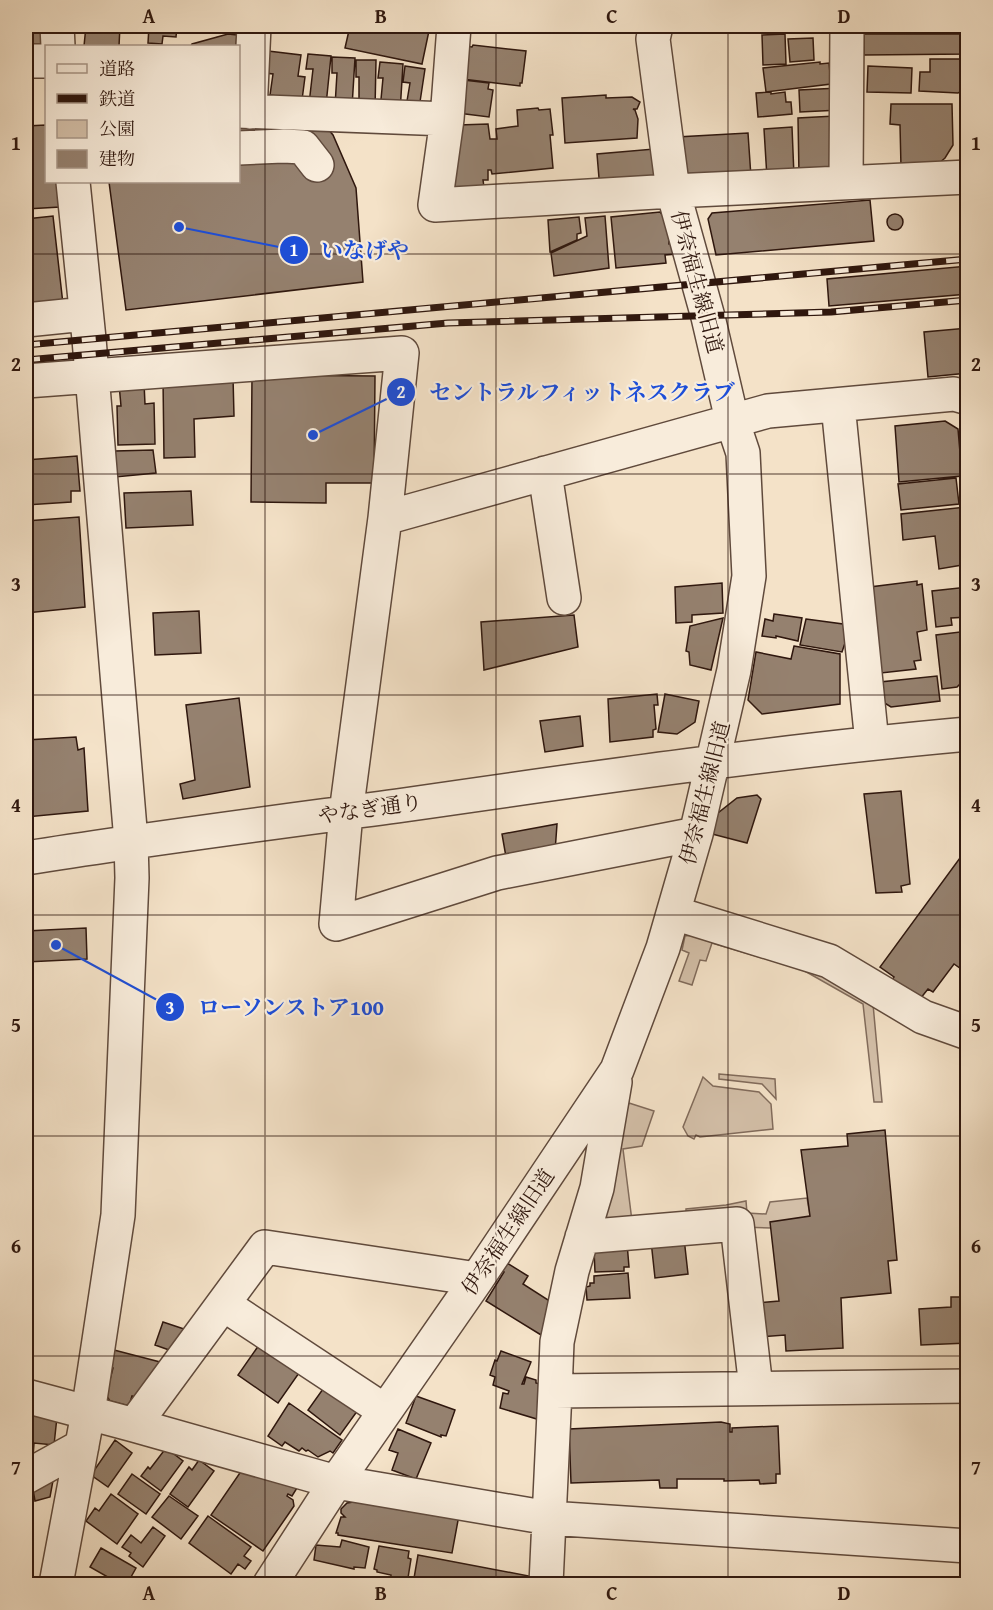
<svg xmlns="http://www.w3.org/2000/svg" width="993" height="1610" font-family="'Gentium Book Plus','Noto Serif JP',serif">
<rect width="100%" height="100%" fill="#f4e2c8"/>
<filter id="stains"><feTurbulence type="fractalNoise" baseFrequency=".00333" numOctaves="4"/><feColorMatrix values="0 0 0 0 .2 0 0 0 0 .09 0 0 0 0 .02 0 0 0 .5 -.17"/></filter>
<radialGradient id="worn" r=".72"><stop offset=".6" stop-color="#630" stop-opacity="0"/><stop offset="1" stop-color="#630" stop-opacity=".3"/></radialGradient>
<path fill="#d3bfa8" stroke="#816b5b" stroke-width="1.5" d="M700,934L805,963L873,1004L882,1102H874L863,1004L803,970L712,943L706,961L700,960L692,985L679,981L689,953L682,950L685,936Z
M719,1074L775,1079L776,1099L762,1084L719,1079Z
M703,1077L713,1086L759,1092L771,1104L773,1129L700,1137L696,1135L694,1139L688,1136L683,1127Z
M629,1103L654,1111L642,1146L623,1149L632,1221L686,1215V1209L726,1205L746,1201L747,1213L766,1214L770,1202L807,1198L810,1216L771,1228L608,1223L599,1215L602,1195Z"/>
<path fill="#95816f" stroke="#2f170e" stroke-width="1.5" d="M26,26H41L43,52L26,53Z
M86,26H120L119,46H84Z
M149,26H177L176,37L163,36L162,44L148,43Z
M350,26H430L422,64L345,48Z
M856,26H883V31L856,30Z
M913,26H955V29H913Z
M228,34L237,35L236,46H191L192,44Z
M785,34L786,64L763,65L762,35Z
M864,34H968V54L864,55Z
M813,38L814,60L790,62L788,39Z
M457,45L472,47L473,45L526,51L522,83H520V86L454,78Z
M268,51L301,55L298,76L305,77L302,100L270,95L273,74L265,73Z
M308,54L331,56L326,105L309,104L313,69H306Z
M332,57L355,58L352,107L335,106L337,73H332Z
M930,59H968V86L958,93L919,91L920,72H930Z
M356,60H376L375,110H359V77H356Z
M380,62L403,64L400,112L380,110L383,78H378Z
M820,62V64L829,63L831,84L766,92L763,68Z
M405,66L425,69L418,115L405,113L410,83L403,82Z
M868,66L912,68L911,93L867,92Z
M455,79L489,83L488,89L493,90L489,117L450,112Z
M839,88L840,110L800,112L799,90Z
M771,92V94L785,92L786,102H791L792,114L758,117L756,93Z
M606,95V98L632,97L640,102L637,109H633L635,110L638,119L637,138L565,143L562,98Z
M891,104H952L953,145L945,158L938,164L901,167L900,125L890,124Z
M538,108L539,110L550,109L553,135H550L553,168L492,174L491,170H488V180H483L485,194L450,197L458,125L488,124L490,139H497L496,129L518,126L517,110Z
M835,116L837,173L799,175L798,118Z
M238,122L323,123L333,135L356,188L363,282L126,310L109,182H238Z
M46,125V182H58L60,207L26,209V126Z
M792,127L794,176L767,178L764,129Z
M748,133L751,177L684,182L677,137Z
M654,149L656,186L600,190L597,154Z
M870,200L874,241L716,255L708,219L712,213Z
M660,212L664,217L674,237L669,238V244L676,243L677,254L665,255L666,263L616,268L611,217Z
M887 222a8 8 0 1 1 16 0a8 8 0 1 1-16 0Z
M53,216L63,304L26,308V219Z
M605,216L609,268L554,276L551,253L587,236L585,218Z
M579,217L581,233L577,234V240L550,252L548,220Z
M968,266V294L829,306L827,279Z
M968,328V373L928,377L924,332Z
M252,375L375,376L374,483H326V503L251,502Z
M233,377L234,416L194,419L195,457L164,458L163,379Z
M144,383L145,404L154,403L155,444L118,445L117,406H121L119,384Z
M945,421L958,429L962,476L899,482L895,426Z
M153,450L156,473L115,477V451Z
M77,456L80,491H71V502L26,505V460Z
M956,478L959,504L901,510L898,484Z
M191,491L193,525L126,528L124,493Z
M966,507L968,564L939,569L935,536L903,540L901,514Z
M79,517L85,607L26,613V521Z
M917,581V585L922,584L927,630L917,632L921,660L914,661L916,669L881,673L870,587Z
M722,583L723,613L692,615V622L676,623L675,587Z
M968,587V617L951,618L952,625L936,627L932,591Z
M199,611L201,653L155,655L153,613Z
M774,614L802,618L798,641L776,636V638L762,636L765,619L773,621Z
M574,615L578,647L484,670L481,622Z
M723,618L711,670L690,665L689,652L686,651L690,626Z
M806,619L843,624L847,637L842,652L800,645Z
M968,631V676L957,687L942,689L936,635Z
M794,646L840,654V704L762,714L748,700L756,652L791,659Z
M937,676L940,701L891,707L883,702L880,682Z
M657,694L658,705H654L656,729L653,730V737L610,742L608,699Z
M665,694L699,701L695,722L677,734L658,732Z
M239,698L250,787L183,799L180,784L195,780L186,705Z
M580,716L583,746L545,752L540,721Z
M76,737L78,750L84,748L88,811L26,817V740Z
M901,791L910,884L901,886L902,892L876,893L864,794Z
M757,795L761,799L747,843L712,834L718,813L737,798Z
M557,824L555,852L506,857L502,834Z
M968,847V907L963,914L968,917V947L960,956L968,961V972L967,973L954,964L933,992L928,989L920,999L892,980L894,977L880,967Z
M86,928L87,959L26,962V931Z
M885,1130L897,1260L888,1261L891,1293L841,1298L843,1348L786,1351L785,1335L758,1337L756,1303L779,1301L770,1222L810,1216L801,1150L848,1146L847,1134Z
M684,1238L688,1274L655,1278L651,1241Z
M627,1243L629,1267H624V1271L595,1272L594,1250Z
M507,1263L528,1276L523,1284L556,1305L546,1338L486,1301L504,1272L502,1271Z
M628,1273L630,1298L587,1300L586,1287L590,1286V1283H594V1276Z
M26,1279L30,1280L28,1312H26Z
M951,1297H960V1300H968V1343L921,1345L919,1309L951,1307Z
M163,1322L187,1330L183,1342L176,1340L172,1351L155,1345Z
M259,1345L299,1373L278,1403L238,1375Z
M114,1350L164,1363L142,1399L132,1396L129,1406L110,1401L106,1395L113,1368L110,1367Z
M501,1351L531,1362L522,1384H524L526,1377L536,1380V1383L547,1386L540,1420L500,1408L503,1393L508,1394L509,1391L493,1385L495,1377L490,1375L495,1360L497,1361Z
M323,1389L358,1410L340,1435L308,1410Z
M416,1396L455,1410L446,1436L441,1435V1437L406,1423Z
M289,1403L342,1440L333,1453L330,1451L318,1457L308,1450L306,1451L302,1448L299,1451L285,1442L282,1446L268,1436Z
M26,1414L57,1417L54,1445L34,1443L33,1457H26Z
M721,1422L730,1424V1432H732V1428L778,1426L780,1474H776V1483L760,1484L759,1480L724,1481V1479H677V1488H660L659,1480L571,1483L569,1429Z
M398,1429L431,1443L416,1479L392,1470L398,1453L389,1450Z
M115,1440L132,1453L108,1487L91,1475Z
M166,1448L183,1461L161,1491L141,1476L148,1467L150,1469Z
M199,1460L214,1471L188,1507L170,1494L189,1467L192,1470Z
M246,1464L271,1470L297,1488L292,1496L288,1494L287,1496L293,1500L294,1506L263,1551L211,1515Z
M132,1474L160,1494L146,1514L118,1494Z
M54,1475L50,1497L35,1501L32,1484Z
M111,1494L138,1514L117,1544L86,1521L95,1508L99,1511Z
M169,1496L198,1516L181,1539L152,1517Z
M354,1498L459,1515L452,1553L338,1535V1533H336L341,1517H345L341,1513V1509L347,1503L353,1502Z
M208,1516L251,1547L244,1556L251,1561L245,1569L238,1564L231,1574L189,1543Z
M153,1527L165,1536L143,1567L129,1556L131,1553L122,1547L131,1535L141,1543Z
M342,1540L369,1547L365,1568L354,1567V1569L314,1560L316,1545L340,1547Z
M379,1546L409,1551L408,1558L411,1559L407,1584L390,1583L391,1575L377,1572V1570L374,1569Z
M101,1548L136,1568L127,1584H120L90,1567Z
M418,1555L534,1577L532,1584H413Z"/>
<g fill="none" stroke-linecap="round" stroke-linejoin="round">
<defs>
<path id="minor" d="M57,26L58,46
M454,26L447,119L435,205L673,191L968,177
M26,61H46
M238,111L447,119
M250,112L254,26
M238,148L283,146L303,147L317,165
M846,182L847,26
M26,320L85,314
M26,381L402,353L385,518L346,813L336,924L497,873L696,834
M838,405L872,743
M545,473L564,598
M385,518L768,411L954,394L968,398
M26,858C151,838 278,822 404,805C591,778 779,751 968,734
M674,913L829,961L923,1017L968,1033
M582,1237L737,1224L756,1388
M223,1304L385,1411
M555,1391L557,1342L572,1271L597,1188L615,1082
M26,1396L134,1425L336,1482L549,1518L968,1546
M134,1425L265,1247L477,1279
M26,1477L82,1446
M56,1584L88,1413L118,1215L132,878L131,841L89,339L73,182
M270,1584L336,1482L477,1279L617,1070L663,948L696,834L734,670L749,576L743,453L732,420L708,317L673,191L653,39L656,26
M546,1584L555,1391L968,1386"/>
</defs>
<use href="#minor" stroke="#604a3c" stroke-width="36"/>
<use href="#minor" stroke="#f8ecdb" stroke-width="33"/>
<defs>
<path id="rail" d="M26,345L968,259
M26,360L448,323L831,312L968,300"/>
</defs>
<use href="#rail" stroke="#2f170e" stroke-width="7"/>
<use href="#rail" stroke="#f8ecdb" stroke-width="4.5" stroke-dasharray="14" stroke-linecap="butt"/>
</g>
<path fill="none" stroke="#2f170e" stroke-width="1.5" stroke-opacity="0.55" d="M265,26V1584M496,26V1584M728,26V1584M26,254H968M26,474H968M26,695H968M26,915H968M26,1136H968M26,1356H968"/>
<g text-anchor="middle" stroke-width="4.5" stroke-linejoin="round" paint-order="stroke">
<g font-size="21" fill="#2f170e" stroke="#f8ecdb">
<text transform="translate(697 282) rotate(75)" y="7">伊奈福生線旧道</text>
<text transform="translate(705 793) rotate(-76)" y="7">伊奈福生線旧道</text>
<text transform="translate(370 809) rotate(-8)" y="7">やなぎ通り</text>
<text transform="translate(508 1232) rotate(-56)" y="7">伊奈福生線旧道</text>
</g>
</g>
<path fill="none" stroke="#1d4ed8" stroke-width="2" d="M179 227L294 250M313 435L401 392M56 945L170 1007"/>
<g fill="#1d4ed8" stroke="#f8ecdb" stroke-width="2">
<circle cx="179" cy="227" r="6"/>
<circle cx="313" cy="435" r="6"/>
<circle cx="56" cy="945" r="6"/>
<circle cx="294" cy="250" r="15"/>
<circle cx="401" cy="392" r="15"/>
<circle cx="170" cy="1007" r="15"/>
</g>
<g font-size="18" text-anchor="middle" font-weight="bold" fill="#fff">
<text x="294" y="256">1</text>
<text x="401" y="398">2</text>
<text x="170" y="1014">3</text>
</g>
<g font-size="22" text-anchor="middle" font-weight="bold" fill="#1d4ed8" stroke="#f8ecdb" stroke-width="4.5" stroke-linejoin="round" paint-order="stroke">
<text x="365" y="258">いなげや</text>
<text x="582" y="400">セントラルフィットネスクラブ</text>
<text x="291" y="1015">ローソンストア100</text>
</g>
<rect width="993" height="1610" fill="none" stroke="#f4e2c8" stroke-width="66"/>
<rect x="45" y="45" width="195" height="138" fill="#f8ecdb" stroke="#a89789" stroke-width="1.5"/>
<rect x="57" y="64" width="30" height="9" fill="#f8ecdb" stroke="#a89789" stroke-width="1.5"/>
<text x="99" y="75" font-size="18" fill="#2f170e">道路</text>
<rect x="57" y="94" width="30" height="9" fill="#2f170e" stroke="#a89789" stroke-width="1.5"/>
<text x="99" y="105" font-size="18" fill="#2f170e">鉄道</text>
<rect x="57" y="120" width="30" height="18" fill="#d3bfa8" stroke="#a89789" stroke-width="1.5"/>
<text x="99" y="135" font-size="18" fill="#2f170e">公園</text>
<rect x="57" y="150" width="30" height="18" fill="#95816f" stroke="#a89789" stroke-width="1.5"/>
<text x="99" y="165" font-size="18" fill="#2f170e">建物</text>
<rect x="33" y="33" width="927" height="1544" fill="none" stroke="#2f170e" stroke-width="2"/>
<g font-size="20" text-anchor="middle" font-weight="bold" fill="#2f170e">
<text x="149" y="23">A</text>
<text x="381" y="23">B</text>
<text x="612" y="23">C</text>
<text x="844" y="23">D</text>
<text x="16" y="150">1</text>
<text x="976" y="150">1</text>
<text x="16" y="371">2</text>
<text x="976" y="371">2</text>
<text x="16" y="591">3</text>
<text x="976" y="591">3</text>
<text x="16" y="812">4</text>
<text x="976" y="812">4</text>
<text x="16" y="1032">5</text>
<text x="976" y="1032">5</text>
<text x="16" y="1253">6</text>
<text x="976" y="1253">6</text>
<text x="16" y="1474">7</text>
<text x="976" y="1474">7</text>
<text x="149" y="1600">A</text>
<text x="381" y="1600">B</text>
<text x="612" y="1600">C</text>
<text x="844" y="1600">D</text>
</g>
<rect width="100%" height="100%" filter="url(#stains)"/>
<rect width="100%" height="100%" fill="url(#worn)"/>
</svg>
